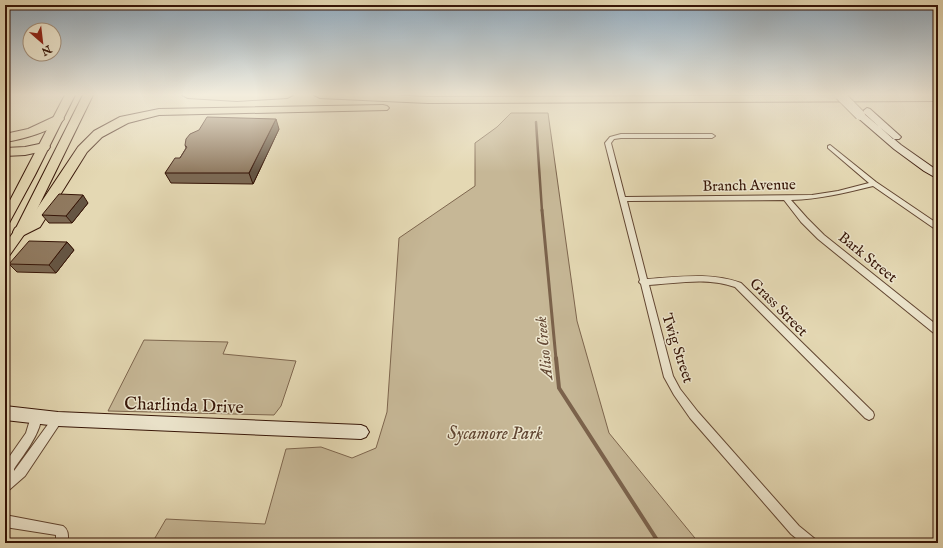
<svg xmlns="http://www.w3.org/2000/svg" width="943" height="548" font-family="'IM FELL English',serif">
<rect width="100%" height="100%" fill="#e4d8b3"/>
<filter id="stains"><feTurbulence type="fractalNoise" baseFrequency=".005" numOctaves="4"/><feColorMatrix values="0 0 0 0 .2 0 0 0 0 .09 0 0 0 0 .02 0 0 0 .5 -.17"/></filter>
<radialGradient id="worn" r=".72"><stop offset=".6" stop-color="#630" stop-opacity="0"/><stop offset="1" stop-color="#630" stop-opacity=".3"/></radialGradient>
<path fill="#c6b796" stroke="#7e664e" d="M511,113H548L577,321L609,433L699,543H152L166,519L265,524L286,449L321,447L352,458L376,448L387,412L399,238L475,186V143L497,127Z
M144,340L228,342L223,354L296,361L281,406L274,415L108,411Z"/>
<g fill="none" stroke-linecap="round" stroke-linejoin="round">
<path stroke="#7b624b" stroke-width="2.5" d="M536,122L542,211"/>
<path stroke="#7b624b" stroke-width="3" d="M542,210L556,359"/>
<path stroke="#7b624b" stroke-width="4" d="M556,358L559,388L659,543"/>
<defs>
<path id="street" d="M621,134H712L715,136L712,138H621L614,139L611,143L625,197L812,195L838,191L869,183L828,148V146L830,145L876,182L938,224V231L873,186C845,193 820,199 791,200L807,218L824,235L938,326V335L935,334L818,239L801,222L784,200L627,201L647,279C679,277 711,272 741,283L873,412L874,415L873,418L869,420L865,418L735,287C708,277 677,283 649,285L673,376L680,389L698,412L799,526L815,539L817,543H802L791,534L690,418L674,395L664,377L641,284L639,282L640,280L605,143L610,137Z
M36,411L40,413C46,427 22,457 14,469V471L54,416L58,414L62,416L63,419L25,476L9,490L5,491V463L26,433L32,413Z
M5,515L63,526C69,530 68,536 68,543H56V535L5,527Z"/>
<path id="secondary" d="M867,108L870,109L899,135L901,137L899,139H893L864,113L863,111Z
M860,112L863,113L901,145L938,171V179L924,171L894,149L857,117L856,115Z
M5,406L58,412L361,425L366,427L369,432L366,437L361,439L58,426L5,420Z"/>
<path id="primary" d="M65,95H75L35,175L9,223L5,224V210Z
M83,95H93L26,232L9,256L5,258V244L15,230Z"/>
<path id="highway" d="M182,95H293L287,98L237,101L188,98Z
M314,95H389L428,97L938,95V101L428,103L320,98Z
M383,105L387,106L389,108L387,110L159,115L128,123L102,137L87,152L40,227L20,237L15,236L13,232L15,228L30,219L78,147L94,131L120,117L159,109Z
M58,115L62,116L64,119C55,131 19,140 5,142V134L28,129Z
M44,143L48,144L50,147L48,150L25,155L5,156V148L25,147Z"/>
</defs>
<use href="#street" stroke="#624632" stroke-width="2"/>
<use href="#secondary" stroke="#361507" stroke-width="2"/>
<use href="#primary" stroke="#361507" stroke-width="2"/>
<use href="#highway" stroke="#361507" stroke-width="2"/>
<use href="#street" fill="#ede6ce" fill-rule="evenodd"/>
<use href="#secondary" fill="#ede6ce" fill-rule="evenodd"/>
<use href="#primary" fill="#e4d8b3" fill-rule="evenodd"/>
<use href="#highway" fill="#e4d8b3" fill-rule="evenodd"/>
<defs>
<path id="secondary-bridge" d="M840,95L860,115"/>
</defs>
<use href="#secondary-bridge" stroke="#361507" stroke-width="11" stroke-linecap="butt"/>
<use href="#secondary-bridge" stroke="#ede6ce" stroke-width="10"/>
</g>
<path fill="#7c6953" stroke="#361507" d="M279,129L253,184L171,183L165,173L180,158L186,148L185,145Z
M88,203L72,223H49L42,215Z
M67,242L74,250L56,273L17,272L9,264Z"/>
<path fill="#655543" stroke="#361507" d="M276,119L279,129L253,184L249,173Z
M83,195L88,203L72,223L66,216Z
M67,242L74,250L56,273L49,265Z"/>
<path fill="#907a60" stroke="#361507" d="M207,117L276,119L249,173H165L175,158H180L187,147L185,145L186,139L190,134L199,130Z
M59,194L83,195L66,216L42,215Z
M29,241L67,242L49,265L9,264Z"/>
<linearGradient id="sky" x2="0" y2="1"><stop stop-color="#8fa8bc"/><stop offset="0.55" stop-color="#f3eddd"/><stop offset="1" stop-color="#f3eddd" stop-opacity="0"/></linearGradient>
<rect width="943" height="172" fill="url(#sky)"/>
<g text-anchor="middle" stroke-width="3" stroke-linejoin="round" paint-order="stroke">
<g font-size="15" fill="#361507" stroke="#ede6ce">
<text transform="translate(749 185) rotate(-1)" y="5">Branch Avenue</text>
<text transform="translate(868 257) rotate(39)" y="5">Bark Street</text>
<text transform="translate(779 307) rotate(45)" y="5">Grass Street</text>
<text transform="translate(678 348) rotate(72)" y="5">Twig Street</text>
</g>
<g font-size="16" font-style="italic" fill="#644935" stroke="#ede6ce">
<text transform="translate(543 348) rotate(-96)" y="6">Aliso Creek</text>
</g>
<g font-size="18" fill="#361507" stroke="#ede6ce">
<text transform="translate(184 405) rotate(2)" y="6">Charlinda Drive</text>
</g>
<g font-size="18" font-style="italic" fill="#614632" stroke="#ede6ce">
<text x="495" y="439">Sycamore Park</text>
</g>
</g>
<rect width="943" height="548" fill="none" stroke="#e4d8b3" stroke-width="20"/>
<rect x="6" y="6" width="931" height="536" fill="none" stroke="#361507" stroke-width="2"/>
<rect x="10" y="10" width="923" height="528" fill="none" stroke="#361507"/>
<g transform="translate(42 42) rotate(152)"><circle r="19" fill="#ede6ce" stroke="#a4927e"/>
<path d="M0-3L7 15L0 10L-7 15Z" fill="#8f2418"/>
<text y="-6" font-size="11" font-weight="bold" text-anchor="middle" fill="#361507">N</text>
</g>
<rect width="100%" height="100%" filter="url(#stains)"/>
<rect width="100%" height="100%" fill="url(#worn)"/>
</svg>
